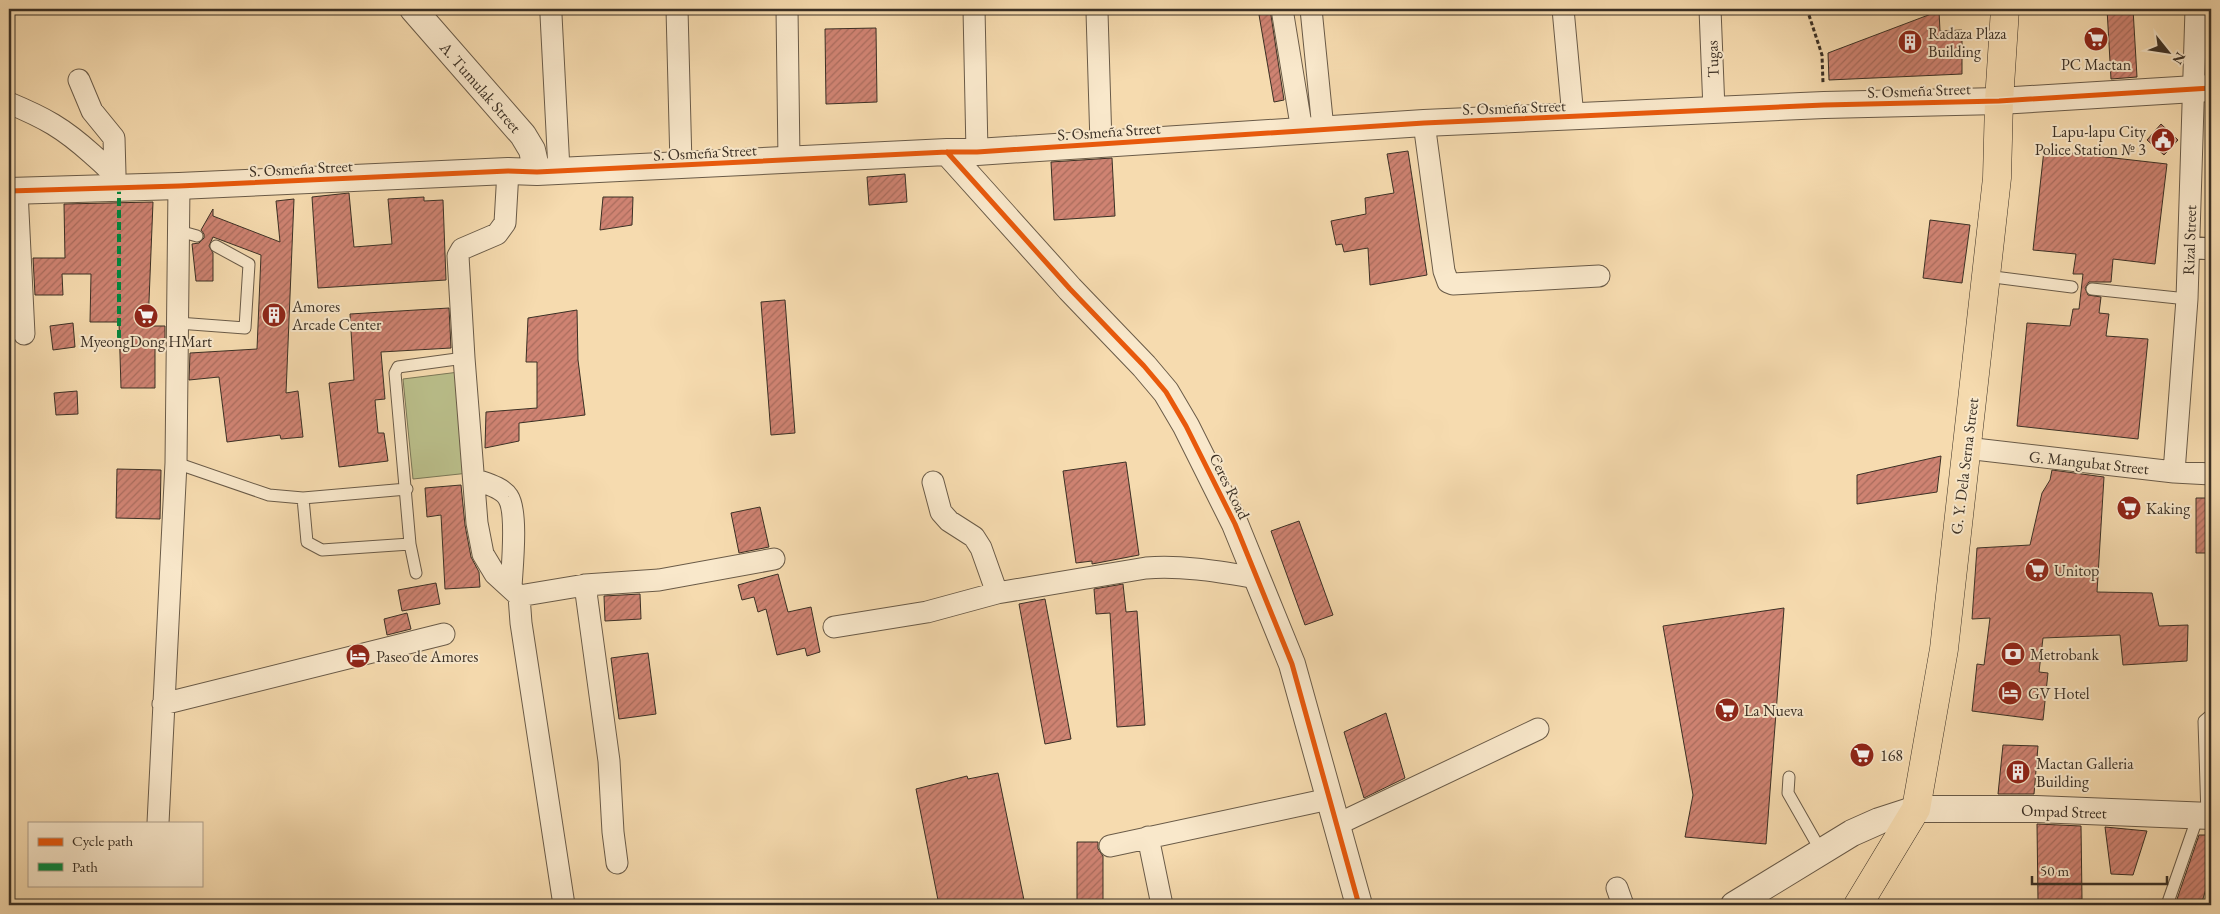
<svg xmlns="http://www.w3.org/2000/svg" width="2220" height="914" font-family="'EB Garamond',serif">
<defs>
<pattern id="building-hatch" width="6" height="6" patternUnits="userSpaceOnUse" patternTransform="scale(1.25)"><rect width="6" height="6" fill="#cf8372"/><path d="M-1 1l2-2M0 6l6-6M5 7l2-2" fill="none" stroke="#a96c5d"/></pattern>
</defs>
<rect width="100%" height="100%" fill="#f6dbaf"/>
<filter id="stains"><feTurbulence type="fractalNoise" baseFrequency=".004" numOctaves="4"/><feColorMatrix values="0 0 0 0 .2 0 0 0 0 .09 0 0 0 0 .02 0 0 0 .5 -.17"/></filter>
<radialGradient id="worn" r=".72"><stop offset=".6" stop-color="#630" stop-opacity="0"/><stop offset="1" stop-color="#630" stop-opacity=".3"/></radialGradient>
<path fill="#bbc08c" stroke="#7b7858" d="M459,372L469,473L413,479L403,379Z"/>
<path fill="url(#building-hatch)" stroke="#3b3025" d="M1258,9H1270L1284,100L1274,102Z
M2107,9H2133L2137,77L2111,79Z
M1939,11L1940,31L1962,30V74L1829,80L1828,53Z
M876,28L877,102L826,104L825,29Z
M2161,124L2178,140L2164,155L2147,140Z
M2044,150L2167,164L2155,264L2113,259L2111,282H2089L2085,288L2088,295L2101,297L2099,313L2109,314L2106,336L2148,339L2138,439L2017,426L2027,323L2070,326L2073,309H2079L2083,274H2073L2076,254L2033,250Z
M1408,151L1427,275L1370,285L1368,248L1344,252L1342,244L1336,245L1331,221L1366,214L1365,198L1394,193L1387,154Z
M1112,158L1115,216L1054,220L1051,162Z
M905,174L907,202L869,205L867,177Z
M349,193L354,247L392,244L388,199L424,197V201L443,200L446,280L318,288L312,197Z
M603,197H633L632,225L600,230Z
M294,199L286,393L298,391L303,437L281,439L280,435L227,442L219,377L189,380L190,353L257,349L261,255L213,237L209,246L213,253V281H196L192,244L199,243L204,238V234L201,230L213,209V216L280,242L276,201Z
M153,202L148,326H165V344H155V388H121L119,322H90L91,274H62L63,295H35L33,258H65L64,204Z
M1930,220L1970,225L1962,283L1923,278Z
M785,300L795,433L771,435L761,302Z
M449,308L451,348L381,352L385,399L375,400L378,433H384L388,461L339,467L329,383L354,380L350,314Z
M577,310L578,360L585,415L519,423V441L485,448L486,412L537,408V362H526L528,318Z
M73,323L75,347L53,350L50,326Z
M77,391L78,414L56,415L54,393Z
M1941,456L1937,492L1857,504V475Z
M1126,462L1139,555L1092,564V561L1076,563L1063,471Z
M117,469L161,470L160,519L116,518Z
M2052,470L2104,477L2097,592L2152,593L2159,626L2188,625L2187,661L2123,665L2120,635L2043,638L2039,672L2048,673L2043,720L1972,711L1977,664L1984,665L1990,618L1972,619L1977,548L2030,545L2042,493L2050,480Z
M461,485L465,525L471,557L479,572L480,587L445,589L441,515L427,517L425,488Z
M2196,498H2211V553H2196Z
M760,507L769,547L739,553L731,513Z
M1299,521L1333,615L1305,625L1271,531Z
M778,574L788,612L811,607L820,652L807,656L805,648L777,655L766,609L758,612L754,597L742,600L738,585Z
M436,583L440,604L402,611L398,590Z
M1123,584L1126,612L1137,611L1145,725L1117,727L1110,613L1096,614L1094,589Z
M640,594L641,619L605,621L604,596Z
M1045,599L1071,739L1045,744L1019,604Z
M1784,608L1766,844L1685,837L1693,795L1663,626Z
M407,613L411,629L387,635L384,619Z
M648,653L656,714L619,719L611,658Z
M1386,713L1405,778L1364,798L1344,732Z
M2003,745L2038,746L2034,794H1998Z
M998,773L1025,905H939L916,789L967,776L968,779Z
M2037,824L2081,826L2082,899L2038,901Z
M2105,827L2147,831L2133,875L2111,874Z
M2199,835H2211V873L2201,905H2175Z
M1077,842H1098V849L1103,856V905H1077Z"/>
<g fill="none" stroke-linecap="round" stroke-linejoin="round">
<defs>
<path id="service" d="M179,231L197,236
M1986,276L2072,287
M2092,289L2187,299
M178,323L245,328L249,264L216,246
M176,463L269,495L303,498L407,489
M303,498L307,542L322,550L410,544
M416,573L410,544L395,373L398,367L464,358
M1789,777L1788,793L1821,851
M2207,816L2204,721L2211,715
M2167,905L2198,816"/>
<path id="minor" d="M677,9L681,165
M787,9L789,160
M974,9L977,152
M1282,9L1302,131
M1311,9L1323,129
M1563,9L1573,117
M1710,9L1714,110
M1097,12L1101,144
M551,15L559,170
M79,80L92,111L114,138L115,174
M9,103C45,118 63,128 92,154C104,165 114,172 119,187
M1424,123L1444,271L1448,282L1453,284L1599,276
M508,171L505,223L497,234L462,249L458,256L464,358L477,523L483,554L495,574L519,596L521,623L564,905
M17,191L24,334
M2189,247L2211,249
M1966,448L2174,472L2211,474
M2174,472L2187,299L2196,9
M474,479C484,483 502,487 508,497C518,512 512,568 511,587
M933,482L941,512L949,521L974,537L981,548L997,593
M585,585L609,761L613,832L617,863
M519,596L585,585L659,580L774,559
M834,627L927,612L997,593L1146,568C1183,565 1221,572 1258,578
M163,704L444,634
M158,823L176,463L179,186
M1336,825L1538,729
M1148,837L1162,905
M1110,846L1329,799
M1617,888L1623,905"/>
<path id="tertiary" d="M413,9L523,135L532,150L537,172
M947,152L1070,289L1144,366L1166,392L1186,426L1235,524L1292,664L1359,905
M9,191L179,186L508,171L537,172L947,152H977L1424,123L1824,105L1999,101L2211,88
M1734,905L1852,833L1879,821L1916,809H2036L2211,816"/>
<path id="primary" d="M1858,905L1916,809L1944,649L1997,178L1999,101L2005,9"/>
</defs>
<use href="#service" stroke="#6a5b48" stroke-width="13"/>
<use href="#minor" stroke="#6a5b48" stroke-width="23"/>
<use href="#tertiary" stroke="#6a5b48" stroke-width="28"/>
<use href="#primary" stroke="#3b3025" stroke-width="29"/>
<path stroke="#3b3025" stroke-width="3" stroke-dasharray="4 2.5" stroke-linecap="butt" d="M1807,9L1822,55L1823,83"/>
<use href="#service" stroke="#f9e8cb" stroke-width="11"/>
<use href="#minor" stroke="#f9e8cb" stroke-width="21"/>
<use href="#tertiary" stroke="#f9e8cb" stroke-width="26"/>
<use href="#primary" stroke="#f6dbaf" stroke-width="28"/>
<path stroke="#00873e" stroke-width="4" stroke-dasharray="8 4" stroke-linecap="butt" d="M119,338V187"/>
<defs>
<path id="cycleway" d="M947,152L1070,289L1144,366L1166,392L1186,426L1235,524L1292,664L1359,905
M9,191L179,186L508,171L537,172L947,152H977L1424,123L1824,105L1999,101L2211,88"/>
</defs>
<use href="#cycleway" stroke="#f9e8cb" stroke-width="8"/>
<use href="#cycleway" stroke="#e8590c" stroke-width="5"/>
</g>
<defs>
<symbol id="supermarket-disc" viewBox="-11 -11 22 22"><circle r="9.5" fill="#8f2418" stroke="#f9e8cb"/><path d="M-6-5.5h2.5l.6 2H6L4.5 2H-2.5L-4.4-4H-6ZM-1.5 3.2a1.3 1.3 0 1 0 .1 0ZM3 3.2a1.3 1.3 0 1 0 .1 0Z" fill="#fff"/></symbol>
<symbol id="building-disc" viewBox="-11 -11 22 22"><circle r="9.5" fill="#8f2418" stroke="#f9e8cb"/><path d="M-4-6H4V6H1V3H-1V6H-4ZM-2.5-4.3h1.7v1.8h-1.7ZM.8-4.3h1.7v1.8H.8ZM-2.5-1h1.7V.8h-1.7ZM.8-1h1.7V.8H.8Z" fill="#fff"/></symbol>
<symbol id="civic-disc" viewBox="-11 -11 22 22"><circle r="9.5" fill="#8f2418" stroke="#f9e8cb"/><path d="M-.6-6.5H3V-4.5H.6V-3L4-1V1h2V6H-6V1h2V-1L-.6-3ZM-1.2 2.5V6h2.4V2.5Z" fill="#fff"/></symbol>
<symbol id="bank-disc" viewBox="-11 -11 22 22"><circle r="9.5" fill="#8f2418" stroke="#f9e8cb"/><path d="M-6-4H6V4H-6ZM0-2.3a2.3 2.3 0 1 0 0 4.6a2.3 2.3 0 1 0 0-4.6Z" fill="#fff"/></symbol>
<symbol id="hotel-disc" viewBox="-11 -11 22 22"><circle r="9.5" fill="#8f2418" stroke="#f9e8cb"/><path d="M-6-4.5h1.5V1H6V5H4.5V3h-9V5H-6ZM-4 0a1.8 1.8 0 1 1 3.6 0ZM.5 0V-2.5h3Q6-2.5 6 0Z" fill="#fff"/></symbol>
</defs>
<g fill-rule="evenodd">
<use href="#supermarket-disc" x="2082" y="25" width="28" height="28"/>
<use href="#building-disc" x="1896" y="28" width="28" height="28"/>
<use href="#civic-disc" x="2149" y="126" width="28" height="28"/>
<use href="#building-disc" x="260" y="301" width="28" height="28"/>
<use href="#supermarket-disc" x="132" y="302" width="28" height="28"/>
<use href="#supermarket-disc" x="2115" y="494" width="28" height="28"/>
<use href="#supermarket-disc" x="2023" y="556" width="28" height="28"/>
<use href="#bank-disc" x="1999" y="640" width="28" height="28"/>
<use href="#hotel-disc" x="344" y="642" width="28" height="28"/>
<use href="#hotel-disc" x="1996" y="679" width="28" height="28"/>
<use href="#supermarket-disc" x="1713" y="696" width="28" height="28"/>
<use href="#supermarket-disc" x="1848" y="741" width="28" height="28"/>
<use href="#building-disc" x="2004" y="758" width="28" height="28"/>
</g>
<g text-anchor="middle" stroke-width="4" stroke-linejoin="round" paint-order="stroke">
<g font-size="16" fill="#3b3025" stroke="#f9e8cb" text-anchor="start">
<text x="1928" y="39">Radaza Plaza<tspan x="1928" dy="18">Building</tspan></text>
<text x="2096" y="70" text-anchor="middle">PC Mactan</text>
<text x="2146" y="137" text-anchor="end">Lapu-lapu City<tspan x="2146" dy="18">Police Station № 3</tspan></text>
<text x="292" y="312">Amores<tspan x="292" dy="18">Arcade Center</tspan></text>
<text x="146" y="347" text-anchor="middle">MyeongDong HMart</text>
<text x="2146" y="514">Kaking</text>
<text x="2054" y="576">Unitop</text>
<text x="2030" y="660">Metrobank</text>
<text x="376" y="662">Paseo de Amores</text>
<text x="2028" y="699">GV Hotel</text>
<text x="1744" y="716">La Nueva</text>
<text x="1880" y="761">168</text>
<text x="2036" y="769">Mactan Galleria<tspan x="2036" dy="18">Building</tspan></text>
</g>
<g font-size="16" fill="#3b3025" stroke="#f9e8cb">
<text transform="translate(1712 59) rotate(-92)" y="6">Tugas</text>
<text transform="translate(481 87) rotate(49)" y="6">A. Tumulak Street</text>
<text transform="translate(1919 90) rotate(-2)" y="6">S. Osmeña Street</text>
<text transform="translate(1514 107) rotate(-2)" y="6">S. Osmeña Street</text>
<text transform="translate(1109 131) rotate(-4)" y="6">S. Osmeña Street</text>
<text transform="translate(705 152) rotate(-3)" y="6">S. Osmeña Street</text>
<text transform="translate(301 168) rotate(-3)" y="6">S. Osmeña Street</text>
<text transform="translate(2189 240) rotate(-88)" y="6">Rizal Street</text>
<text transform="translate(2089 462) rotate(6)" y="6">G. Mangubat Street</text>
<text transform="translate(1964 466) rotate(-83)" y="6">G. Y. Dela Serna Street</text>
<text transform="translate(1230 486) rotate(64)" y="6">Ceres Road</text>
<text transform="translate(2064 811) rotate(2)" y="6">Ompad Street</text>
</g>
</g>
<rect width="2220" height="914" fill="none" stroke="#f6dbaf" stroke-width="30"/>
<rect x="10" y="10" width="2200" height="894" fill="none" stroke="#3b3025" stroke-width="2.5"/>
<rect x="15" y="15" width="2190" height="884" fill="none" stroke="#3b3025"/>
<rect x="28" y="822" width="175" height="65" fill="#f9e8cb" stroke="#ad9e89"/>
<rect x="38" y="838" width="25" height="8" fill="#e8590c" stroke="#ad9e89"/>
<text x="72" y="846" font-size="15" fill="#3b3025">Cycle path</text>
<rect x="38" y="863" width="25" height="8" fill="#00873e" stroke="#ad9e89"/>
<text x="72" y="872" font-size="15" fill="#3b3025">Path</text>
<g transform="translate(2168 52) rotate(120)" stroke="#f9e8cb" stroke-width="4" paint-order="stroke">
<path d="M0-4L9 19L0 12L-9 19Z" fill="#3b3025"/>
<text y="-8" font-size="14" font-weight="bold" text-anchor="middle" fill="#3b3025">N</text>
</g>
<path d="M2032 876v8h135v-8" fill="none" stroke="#3b3025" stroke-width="2.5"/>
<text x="2040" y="876" font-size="15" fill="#3b3025" stroke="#f9e8cb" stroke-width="4" paint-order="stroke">50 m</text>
<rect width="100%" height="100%" filter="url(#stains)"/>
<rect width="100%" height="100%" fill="url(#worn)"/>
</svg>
